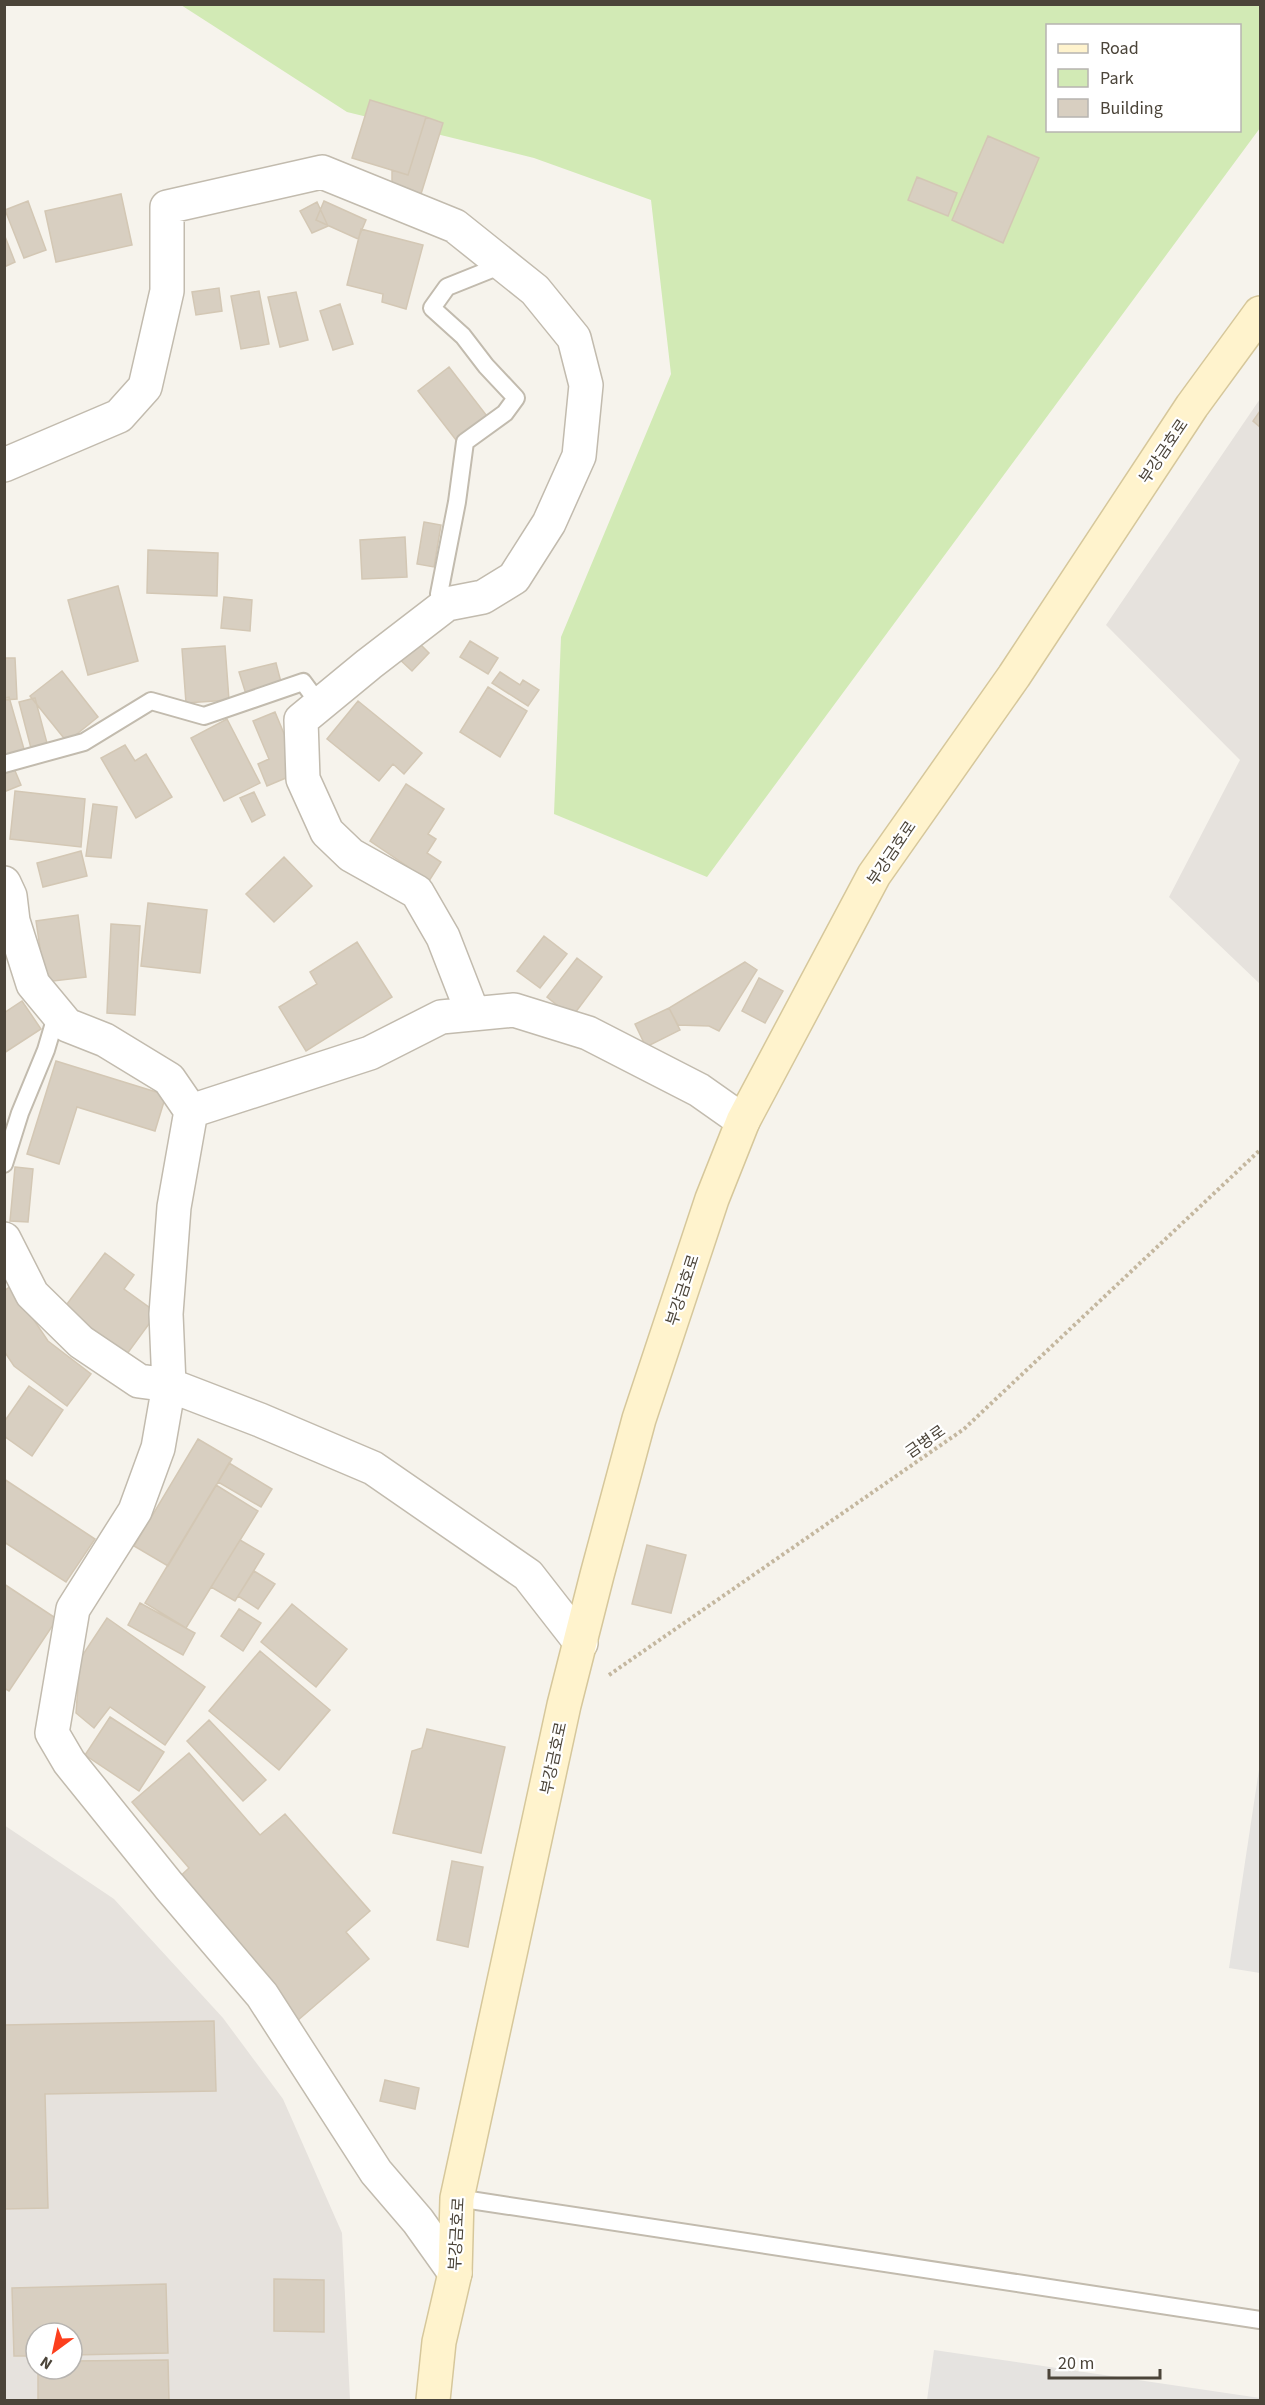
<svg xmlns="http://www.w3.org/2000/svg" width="1265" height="2405" font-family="'Source Sans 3','Noto Sans KR',sans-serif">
<rect width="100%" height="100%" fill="#f6f3ec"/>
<path fill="#e6e2dd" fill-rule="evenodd" d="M1260,399V984L1169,897L1240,760L1106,625Z
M4,1825L114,1899L223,2018L283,2099L342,2233L350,2400H5ZM36,2333H72V2369H36Z"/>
<path fill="#d2eab5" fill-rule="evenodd" d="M181,5H1260V128L707,877L554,814L561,637L671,374L651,200L534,158L347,112ZM1048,26H1240V130H1048Z"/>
<path fill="#e5e3e0" d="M1260,1763V1973L1229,1968Z
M934,2350L1260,2398V2400H927Z"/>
<path fill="#d8cfc1" stroke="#d3c7b4" stroke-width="1.5" d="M370,100L426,117L408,175L352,158Z
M426,117L443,123L421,194L392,184V170L408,175Z
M988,136L1039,158L1003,243L952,220Z
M917,177L957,193L948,216L908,200Z
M121,194L132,245L56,262L45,211Z
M28,201L46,250L24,258L5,210Z
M324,201L366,220L358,239L316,220Z
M317,202L328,226L312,233L300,211Z
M361,229L423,245L406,309L382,302L383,294L347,285Z
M4,234L15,262L4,267Z
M219,288L222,311L196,315L192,292Z
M259,291L269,344L241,349L231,296Z
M296,292L308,340L280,347L268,297Z
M340,304L353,344L333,350L320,311Z
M449,367L487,416L456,440L418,391Z
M1260,411V427L1253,421Z
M424,522L441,525L434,567L417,564Z
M405,537L407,577L362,579L360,540Z
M148,550L218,553L217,596L147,593Z
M118,586L138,661L88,675L68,600Z
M224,597L252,600L250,631L221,628Z
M414,638L429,653L412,671L396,656Z
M470,641L498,658L488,674L460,657Z
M225,646L229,700L186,703L182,649Z
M4,658H15L17,699L4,700Z
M276,663L282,686L246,694L239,672Z
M62,671L98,717L67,742L30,696Z
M500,672L520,685L523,680L539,690L528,706L492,683Z
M488,687L527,711L500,757L460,732Z
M9,697L26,756L4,762V698Z
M35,698L48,747L32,752L19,702Z
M358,701L422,753L404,774L393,764L379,781L327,739Z
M275,712L300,772L267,786L258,764L269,759L253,721Z
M227,719L260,783L224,801L191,738Z
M125,745L135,761L146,754L172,797L136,818L101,758Z
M13,766L21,785L4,792V770Z
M406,784L444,809L428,834L436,839L427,853L441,862L429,881L370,841Z
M15,791L85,799L81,847L10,839Z
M254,792L265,815L252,822L240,798Z
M93,804L117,807L111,858L86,856Z
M81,851L87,876L43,887L37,863Z
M284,857L312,886L274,922L246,894Z
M148,903L207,910L200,973L141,966Z
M78,915L86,977L45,982L36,921Z
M111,924L140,926L135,1015L107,1013Z
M544,936L567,954L540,988L517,971Z
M357,942L392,997L306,1051L279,1007L317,984L310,972Z
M577,958L602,977L572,1017L547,997Z
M745,962L757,970L719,1031L709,1026L678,1025L669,1008Z
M759,978L783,991L765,1023L742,1011Z
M22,1001L41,1029L4,1053V1013Z
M669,1008L680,1030L646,1047L635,1024Z
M56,1061L166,1095L155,1131L77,1107L59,1164L27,1154Z
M15,1167L33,1169L28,1222L10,1221Z
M105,1253L134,1275L124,1289L157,1313L127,1354L64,1308Z
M11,1286L48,1341L91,1374L67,1406L14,1366L4,1351V1291Z
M29,1386L63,1410L32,1456L4,1436V1422Z
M198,1439L232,1459L168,1566L134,1546Z
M229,1463L272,1489L261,1507L218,1482Z
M4,1479L95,1539L66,1582L4,1542Z
M216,1485L258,1511L186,1628L145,1603Z
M240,1540L264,1554L235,1601L211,1587Z
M647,1545L686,1555L671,1613L632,1604Z
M254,1571L275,1584L258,1609L238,1596Z
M4,1584L57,1619L9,1691L4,1688Z
M140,1603L195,1633L183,1655L128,1625Z
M292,1604L347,1649L316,1687L261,1642Z
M239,1609L261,1623L243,1651L221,1636Z
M107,1618L205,1687L165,1745L110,1707L94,1728L76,1713L80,1659Z
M260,1651L330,1710L279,1770L209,1711Z
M110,1717L164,1752L139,1791L85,1755Z
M209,1720L266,1780L243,1801L187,1741Z
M427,1729L505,1747L481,1853L393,1833L412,1751L422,1748Z
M189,1753L260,1835L285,1814L370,1911L346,1932L369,1959L297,2021L175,1881L189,1868L132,1802Z
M452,1861L483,1867L468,1947L437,1940Z
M214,2021L216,2091L45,2094L48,2208L4,2209V2025Z
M385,2080L419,2088L415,2109L380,2101Z
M274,2279L324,2280V2332L274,2331Z
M166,2284L168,2353L72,2355V2333H36V2356H14L12,2288Z
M168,2360L169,2400H38V2369H72V2361Z"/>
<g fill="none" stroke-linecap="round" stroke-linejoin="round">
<defs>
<path id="lane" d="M447,604L439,594L457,502L465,442L505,413L516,398L486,366L463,336L432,308L447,287L502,265
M4,764L84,742L151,701L204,716L303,682L320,705
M4,1164L20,1113L46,1050L57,1013
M457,2198L1260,2320"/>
<path id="street" d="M4,465L119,416L145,387L167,291V207L322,172L455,226L535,290L574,338L586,385L579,456L549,523L514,578L483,597L447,604L369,664L301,720L303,779L327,832L351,855L417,892L443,937L473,1014
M4,883L10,896L13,921L33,984L67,1025L105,1040L169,1079L191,1111
M4,1239L32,1294L81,1342L139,1381L169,1385L260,1420L373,1468L528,1575L581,1643
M455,2273L418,2221L376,2172L262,1995L169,1886L69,1762L52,1733L73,1609L135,1511L158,1448L169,1385L166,1314L174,1207L191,1111L370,1053L441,1017L514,1010L588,1033L699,1090L743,1121"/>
<path id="secondary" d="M433,2400L439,2342L455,2273L457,2198L564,1705L597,1575L639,1419L712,1199L743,1121L874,875L1014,676L1192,406L1260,313"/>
</defs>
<use href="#lane" stroke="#c2bbae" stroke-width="20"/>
<use href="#street" stroke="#c2bbae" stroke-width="36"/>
<use href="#secondary" stroke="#d6c79b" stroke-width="36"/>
<path stroke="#c4b79f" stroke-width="4" stroke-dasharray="3 3" stroke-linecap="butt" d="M609,1675L964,1429L1260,1150"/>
<use href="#lane" stroke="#fff" stroke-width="16"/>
<use href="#street" stroke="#fff" stroke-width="33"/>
<use href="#secondary" stroke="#fff3cd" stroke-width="33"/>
</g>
<g text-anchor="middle" stroke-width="4.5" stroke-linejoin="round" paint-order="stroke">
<g font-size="16" fill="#4b4439" stroke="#fff">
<text transform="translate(1163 451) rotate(-56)" y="6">부강금호로</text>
<text transform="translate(891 853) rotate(-56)" y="6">부강금호로</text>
<text transform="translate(682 1290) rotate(-72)" y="6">부강금호로</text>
<text transform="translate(925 1441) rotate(-35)" y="6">금병로</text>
<text transform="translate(553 1758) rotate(-78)" y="6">부강금호로</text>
<text transform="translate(456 2234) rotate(-87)" y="6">부강금호로</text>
</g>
</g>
<rect width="1265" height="2405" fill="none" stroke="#4b4439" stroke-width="12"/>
<rect x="1046" y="24" width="195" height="108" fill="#ffffff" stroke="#b7b4b0" stroke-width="1.5"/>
<rect x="1058" y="44" width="30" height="9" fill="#fff3cd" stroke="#b7b4b0" stroke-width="1.5"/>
<text x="1100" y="54" font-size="18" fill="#4b4439">Road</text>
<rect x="1058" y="69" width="30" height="18" fill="#d2eab5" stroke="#b7b4b0" stroke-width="1.5"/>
<text x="1100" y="84" font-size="18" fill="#4b4439">Park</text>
<rect x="1058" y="99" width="30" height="18" fill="#d8cfc1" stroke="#b7b4b0" stroke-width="1.5"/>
<text x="1100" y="114" font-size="18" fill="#4b4439">Building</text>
<g transform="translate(54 2351) rotate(213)"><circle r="28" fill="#ffffff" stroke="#b7b4b0" stroke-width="1.5"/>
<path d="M0-4.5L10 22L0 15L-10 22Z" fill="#fc3f1d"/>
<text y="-9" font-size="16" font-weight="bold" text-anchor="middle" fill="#4b4439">N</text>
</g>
<path d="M1049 2369v9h111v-9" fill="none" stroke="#4b4439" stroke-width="3"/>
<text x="1058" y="2369" font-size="18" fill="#4b4439" stroke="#ffffff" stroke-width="4.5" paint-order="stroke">20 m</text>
</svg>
